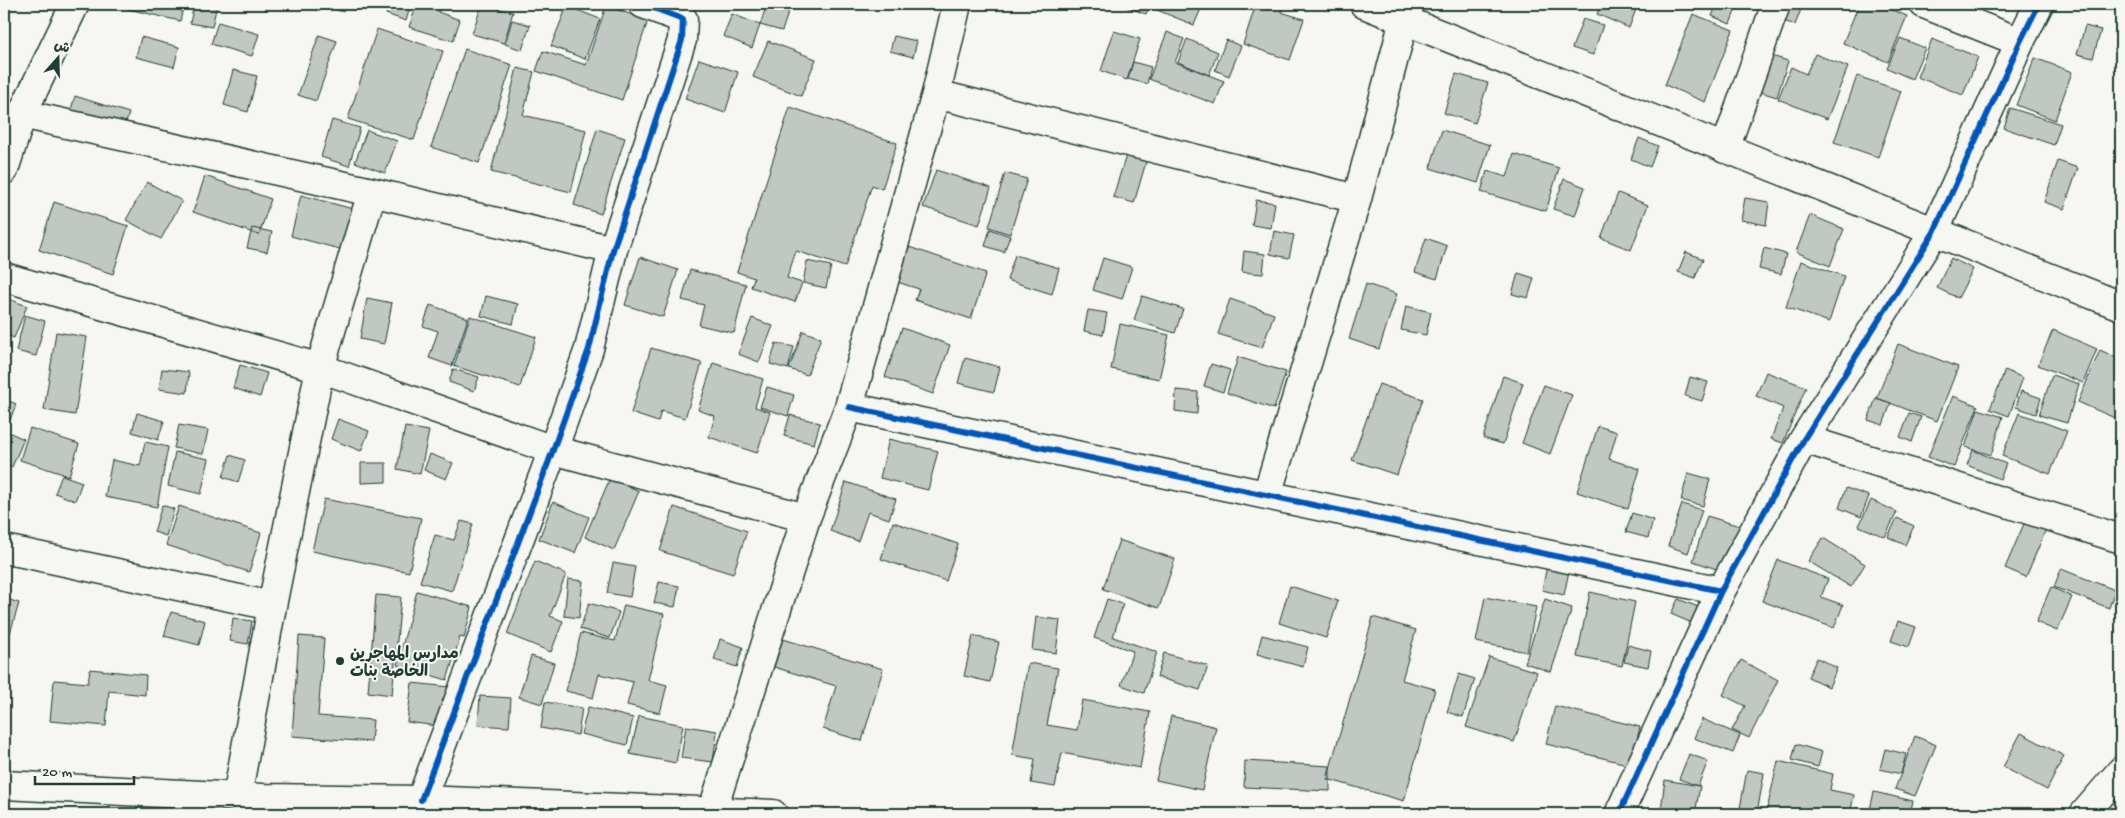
<svg xmlns="http://www.w3.org/2000/svg" width="2125" height="818" font-family="'Gochi Hand','Playpen Sans Arabic',sans-serif">
<rect width="100%" height="100%" fill="#f6f6f2"/>
<filter id="ink" filterUnits="userSpaceOnUse"><feTurbulence type="fractalNoise" baseFrequency=".02" numOctaves="2"/><feDisplacementMap in="SourceGraphic" scale="10" xChannelSelector="R" yChannelSelector="G"/><feConvolveMatrix kernelMatrix="1 2 1 2 8 2 1 2 1" color-interpolation-filters="sRGB"/></filter>
<g filter="url(#ink)">
<path fill="#c1c8c3" stroke="#1f3d34" d="M130,4H184L180,21L128,9Z
M194,4H217L212,27L190,23Z
M319,4H346L343,12Z
M389,4H411L406,21L386,14Z
M417,4H441L438,12L460,20L453,41L409,27Z
M482,4L513,12L504,43L472,34Z
M767,4H791L782,31L760,25Z
M842,4H855L853,8Z
M1118,4H1150L1146,14Z
M1160,4H1203L1194,25L1157,10Z
M1256,4H1283L1281,12L1304,19L1290,60L1243,44Z
M1601,4H1638L1629,28L1597,14Z
M1717,4H1738L1730,24L1712,16Z
M1778,4H1803L1795,25L1773,17Z
M1859,4H1877L1907,16L1888,62L1843,43Z
M567,6L600,19L585,59L551,46Z
M606,6L648,20L622,100L536,71L543,51L586,65Z
M732,14L760,25L752,48L723,36Z
M1693,14L1733,30L1705,102L1665,85Z
M1583,19L1603,25L1593,55L1572,48Z
M512,20L530,25L522,50L505,44Z
M218,22L259,34L252,56L211,44Z
M2085,26L2101,30L2093,58L2077,54Z
M377,29L443,51L414,140L348,119Z
M1114,31L1140,39L1127,80L1101,71Z
M1167,32L1184,39L1175,62L1224,81L1215,104L1149,79Z
M319,35L337,41L316,101L298,95Z
M894,36L917,41L913,57L890,51Z
M141,37L179,47L174,67L136,57Z
M1900,38L1925,48L1912,79L1887,68Z
M1187,39L1218,52L1209,75L1178,62Z
M1932,39L1978,57L1963,95L1917,77Z
M1226,40L1241,46L1229,76L1215,70Z
M768,41L816,59L801,96L753,77Z
M465,49L512,65L479,163L431,147Z
M1815,54L1848,67L1827,119L1778,99L1791,67L1806,74Z
M1768,55L1788,61L1777,97L1757,91Z
M2035,58L2072,72L2055,120L2016,105Z
M699,59L738,72L725,113L685,99Z
M1133,62L1151,67L1147,84L1128,79Z
M517,68L534,72L523,115L586,130L571,192L491,172Z
M233,70L257,76L248,112L224,105Z
M1456,74L1488,83L1475,123L1444,113Z
M1857,76L1901,91L1878,157L1834,142Z
M75,96L129,113L123,133L69,116Z
M790,107L897,143L882,189L872,185L845,267L796,251L787,278L802,283L795,302L751,287L754,278L737,272Z
M2010,108L2061,124L2054,145L2004,128Z
M332,120L360,128L349,166L321,157Z
M597,129L625,138L601,214L574,205Z
M367,130L397,141L385,173L355,162Z
M1442,130L1490,145L1478,183L1430,168Z
M1639,138L1658,146L1650,167L1631,159Z
M1131,139L1151,145L1134,203L1113,197Z
M1514,154L1559,168L1546,211L1481,192L1487,171L1507,177Z
M2058,161L2078,168L2064,209L2044,202Z
M936,170L991,188L979,225L923,207Z
M1005,173L1027,179L1010,234L989,227Z
M205,176L271,199L259,235L193,212Z
M1564,179L1585,187L1575,216L1553,209Z
M147,182L182,201L161,239L126,220Z
M1618,193L1648,205L1631,250L1601,238Z
M301,195L368,213L358,254L291,236Z
M1745,198L1769,202L1766,225L1741,220Z
M1256,200L1275,203L1271,228L1252,225Z
M54,202L128,226L113,274L39,250Z
M1810,215L1844,229L1830,266L1796,252Z
M252,228L272,232L267,252L247,248Z
M990,229L1010,236L1004,252L985,246Z
M1274,231L1294,235L1289,258L1270,254Z
M1426,238L1447,246L1437,279L1415,272Z
M909,247L986,273L971,319L915,300L919,289L897,282Z
M1764,248L1786,254L1781,274L1759,269Z
M1244,251L1265,254L1263,274L1242,272Z
M1686,252L1703,259L1695,278L1678,272Z
M1015,255L1059,268L1052,294L1007,280Z
M640,257L678,270L663,317L625,305Z
M1103,258L1132,267L1122,299L1093,290Z
M1951,258L1973,269L1958,298L1937,288Z
M807,261L831,266L826,288L803,283Z
M1801,261L1844,276L1829,322L1786,307Z
M690,270L746,284L734,333L699,325L704,305L682,300Z
M1518,273L1534,278L1528,298L1512,294Z
M1366,284L1397,294L1379,349L1349,339Z
M486,296L518,304L513,324L481,316Z
M1142,296L1183,309L1175,333L1134,320Z
M4,297L27,306L14,338L4,334Z
M367,298L392,303L384,344L360,339Z
M1230,299L1274,314L1262,348L1218,334Z
M430,305L468,318L452,366L429,358L438,331L423,326Z
M1406,306L1431,312L1426,335L1401,330Z
M1088,310L1107,313L1103,335L1084,331Z
M25,315L45,321L36,356L16,351Z
M470,316L536,337L520,387L454,366Z
M752,318L773,326L759,362L738,354Z
M1120,324L1169,335L1159,379L1111,369Z
M902,328L950,345L933,394L885,377Z
M2053,330L2097,349L2083,383L2038,365Z
M803,331L821,338L807,375L789,369Z
M56,332L87,337L75,415L44,410Z
M776,343L794,347L788,369L770,364Z
M1898,344L1958,367L1937,421L1877,398Z
M651,348L702,363L685,418L661,411L658,422L631,413Z
M2100,350L2121,360V409L2117,419L2078,402Z
M1238,357L1286,372L1274,409L1227,393Z
M965,358L1000,367L994,392L958,383Z
M713,363L763,379L755,407L770,412L757,453L709,437L715,416L698,410Z
M1211,364L1230,370L1223,392L1204,386Z
M240,365L267,373L260,397L233,388Z
M162,369L189,372L187,393L159,389Z
M453,369L479,377L474,391L449,382Z
M2005,370L2023,378L2009,416L1990,409Z
M1766,372L1806,387L1783,443L1771,439L1783,408L1756,396Z
M2052,375L2079,384L2067,423L2039,415Z
M1503,376L1523,383L1503,444L1483,438Z
M1690,377L1708,382L1702,401L1685,396Z
M1379,384L1423,399L1397,475L1352,460Z
M1544,385L1572,395L1550,454L1522,443Z
M767,387L794,395L788,416L760,407Z
M1176,390L1198,392L1197,414L1175,411Z
M2021,391L2041,398L2036,414L2016,407Z
M1953,396L1978,406L1954,467L1928,457Z
M1876,398L1891,403L1883,425L1868,420Z
M4,399L16,404L6,431L24,439L12,467L4,464Z
M1978,409L2003,417L1991,455L1965,447Z
M137,413L164,421L158,440L132,432Z
M1909,413L1921,417L1912,442L1900,437Z
M2019,413L2067,431L2050,474L2002,456Z
M790,415L820,423L814,444L784,436Z
M338,419L369,431L361,451L331,439Z
M179,425L208,430L203,454L174,448Z
M1598,426L1617,432L1609,459L1640,469L1628,509L1577,492Z
M405,427L429,431L420,474L397,469Z
M30,428L79,444L69,476L20,460Z
M889,439L938,451L928,490L880,478Z
M145,442L168,447L157,507L105,497L112,460L140,466Z
M1973,450L2006,464L2000,479L1967,465Z
M175,452L209,459L201,494L168,486Z
M430,454L453,463L446,479L424,470Z
M230,455L245,460L238,482L223,477Z
M361,463H386V482L361,483Z
M4,465L9,466L4,486Z
M1688,473L1710,479L1703,506L1681,500Z
M62,475L82,482L75,501L55,493Z
M610,478L639,491L614,550L585,537Z
M846,482L896,499L889,519L868,512L858,541L830,531Z
M1846,488L1869,496L1861,517L1839,508Z
M324,499L421,518L409,572L312,551Z
M1871,500L1897,512L1885,537L1859,526Z
M553,502L589,517L575,553L539,539Z
M1682,504L1702,510L1688,553L1668,546Z
M162,505L174,509L166,536L154,532Z
M179,506L261,533L249,572L166,545Z
M674,507L747,531L733,574L660,551Z
M1632,513L1653,520L1648,538L1626,532Z
M1707,516L1743,527L1728,573L1693,561Z
M1897,518L1914,526L1905,545L1888,537Z
M2026,519L2047,527L2026,577L2005,568Z
M461,521L473,524L452,591L420,582L435,535L454,540Z
M893,522L958,544L946,581L881,559Z
M1823,538L1865,564L1851,587L1808,561Z
M1119,540L1175,559L1159,608L1103,589Z
M1778,560L1828,579L1821,597L1843,605L1834,628L1762,601Z
M535,561L566,574L550,616L563,621L551,652L507,634Z
M613,563L635,567L630,597L607,593Z
M1547,566L1569,571L1564,595L1542,590Z
M2061,569L2115,590L2109,608L2054,587Z
M568,579L583,581L579,618L564,616Z
M659,582L679,586L675,607L654,603Z
M1290,586L1338,601L1326,638L1279,623Z
M2051,587L2072,597L2057,631L2036,622Z
M417,591L472,607L464,638L460,637L447,680L397,665Z
M1590,592L1635,602L1622,666L1577,657Z
M376,595L401,597L392,695L368,692Z
M1485,597L1536,607L1527,652L1476,642Z
M4,598L19,603L4,654Z
M1107,599L1123,604L1113,637L1157,652L1144,693L1121,685L1133,651L1094,638Z
M1545,599L1572,608L1551,672L1525,663Z
M1678,599L1706,610L1699,626L1671,614Z
M589,603L619,612L610,638L580,629Z
M624,605L664,614L648,680L667,685L660,713L627,705L633,682L599,674L593,698L566,691L581,633L615,641Z
M171,612L205,621L199,645L164,636Z
M1036,617L1060,620L1056,653L1032,650Z
M1373,617L1416,630L1402,680L1435,689L1404,801L1327,779Z
M233,618L252,621L248,644L230,641Z
M1898,621L1916,627L1909,647L1891,641Z
M1262,635L1308,647L1303,667L1257,654Z
M299,636L324,638L318,716L373,720L371,742L292,736Z
M973,636L999,642L990,682L964,676Z
M720,639L743,647L737,667L714,660Z
M783,639L883,669L862,741L823,729L836,686L774,667Z
M1628,645L1651,651L1648,667L1624,662Z
M1164,653L1208,666L1200,690L1157,677Z
M531,656L554,663L542,704L519,697Z
M1489,657L1537,672L1514,742L1466,727Z
M1817,658L1837,668L1829,687L1808,677Z
M1741,660L1778,680L1749,738L1732,730L1745,706L1723,695Z
M1028,663L1058,668L1047,725L1077,730L1082,700L1150,712L1140,768L1062,753L1055,787L1031,783L1035,759L1012,755Z
M90,669L146,675L145,695L109,691L106,726L50,721L54,680L88,683Z
M1459,674L1475,679L1463,717L1447,712Z
M412,683L450,687L445,727L407,722Z
M480,696L511,698L509,727L478,725Z
M545,702L582,708L578,735L541,728Z
M1555,706L1640,727L1631,765L1546,744Z
M588,707L633,718L627,745L581,734Z
M639,716L683,725L676,763L630,754Z
M1171,716L1216,727L1202,790L1156,780Z
M1702,719L1740,735L1733,753L1694,738Z
M686,726L717,731L713,762L681,758Z
M2021,733L2064,756L2047,790L2003,767Z
M1915,736L1936,745L1915,796L1895,789Z
M1796,744L1822,752L1818,767L1792,760Z
M1885,749L1906,754L1901,774L1880,769Z
M1689,754L1708,761L1698,786L1679,779Z
M1245,761L1330,766V791L1244,787Z
M1778,761L1833,774L1830,790L1854,795L1850,814H1766Z
M1747,770L1764,773L1757,814H1739Z
M1665,780L1700,786L1695,814L1661,809Z
M1874,792L1913,801L1910,814H1869Z"/>
<g fill="none" stroke-linecap="round" stroke-linejoin="round">
<defs>
<path id="minor" d="M1364,4L2121,306
M1924,4L2020,42
M936,94L1357,199
M22,114L372,192L613,250
M1725,149L1776,4
M4,170L22,114L75,4
M4,277L320,368L553,450L806,518
M849,407L1721,591
M1804,439L2121,539
M1267,495L1357,199L1404,20L1410,4
M4,549L272,606
M237,797L272,606L320,368L372,192
M421,800L553,450L589,349L613,250L682,40L683,19L643,4
M712,812L806,518L849,407L936,94L957,4
M1619,814L1721,591L1804,439L1934,232L2020,42L2039,4"/>
<path id="tertiary" d="M4,785L263,798L421,800L773,814
M2084,814L2121,771"/>
</defs>
<use href="#minor" stroke="#1f3d34" stroke-width="31"/>
<use href="#tertiary" stroke="#1f3d34" stroke-width="31"/>
<use href="#minor" stroke="#f6f6f2" stroke-width="28"/>
<use href="#tertiary" stroke="#f6f6f2" stroke-width="28"/>
<defs>
<path id="cycleway" d="M849,407L1721,591
M421,800L553,450L589,349L613,250L682,40L683,19L643,4
M1619,814L1721,591L1804,439L1934,232L2020,42L2039,4"/>
</defs>
<use href="#cycleway" stroke="#f6f6f2" stroke-width="9"/>
<use href="#cycleway" stroke="#0057b8" stroke-width="6"/>
</g>
</g>
<circle fill="#1f3d34" stroke="#f6f6f2" stroke-width="2" cx="340" cy="661" r="5"/>
<g text-anchor="middle" stroke-width="4" stroke-linejoin="round" paint-order="stroke">
<g font-size="16" font-weight="bold" fill="#1f3d34" stroke="#f6f6f2" text-anchor="start">
<text x="350" y="658">مدارس المهاجرين<tspan x="350" dy="18">الخاصة بنات</tspan></text>
</g>
</g>
<rect width="2125" height="818" fill="none" stroke="#f6f6f2" stroke-width="20"/>
<rect x="10" y="10" width="2105" height="798" fill="none" stroke="#1f3d34" stroke-width="2" filter="url(#ink)"/>
<g transform="translate(58 58) rotate(20)" stroke="#f6f6f2" stroke-width="4" paint-order="stroke">
<path d="M0-4L9 19L0 12L-9 19Z" fill="#1f3d34"/>
<text y="-8" font-size="14" font-weight="bold" text-anchor="middle" fill="#1f3d34">ش</text>
</g>
<path d="M35 776v8h99v-8" fill="none" stroke="#1f3d34" stroke-width="2.5"/>
<text x="42" y="776" font-size="15" fill="#1f3d34" stroke="#f6f6f2" stroke-width="4" paint-order="stroke">20 m</text>
</svg>
